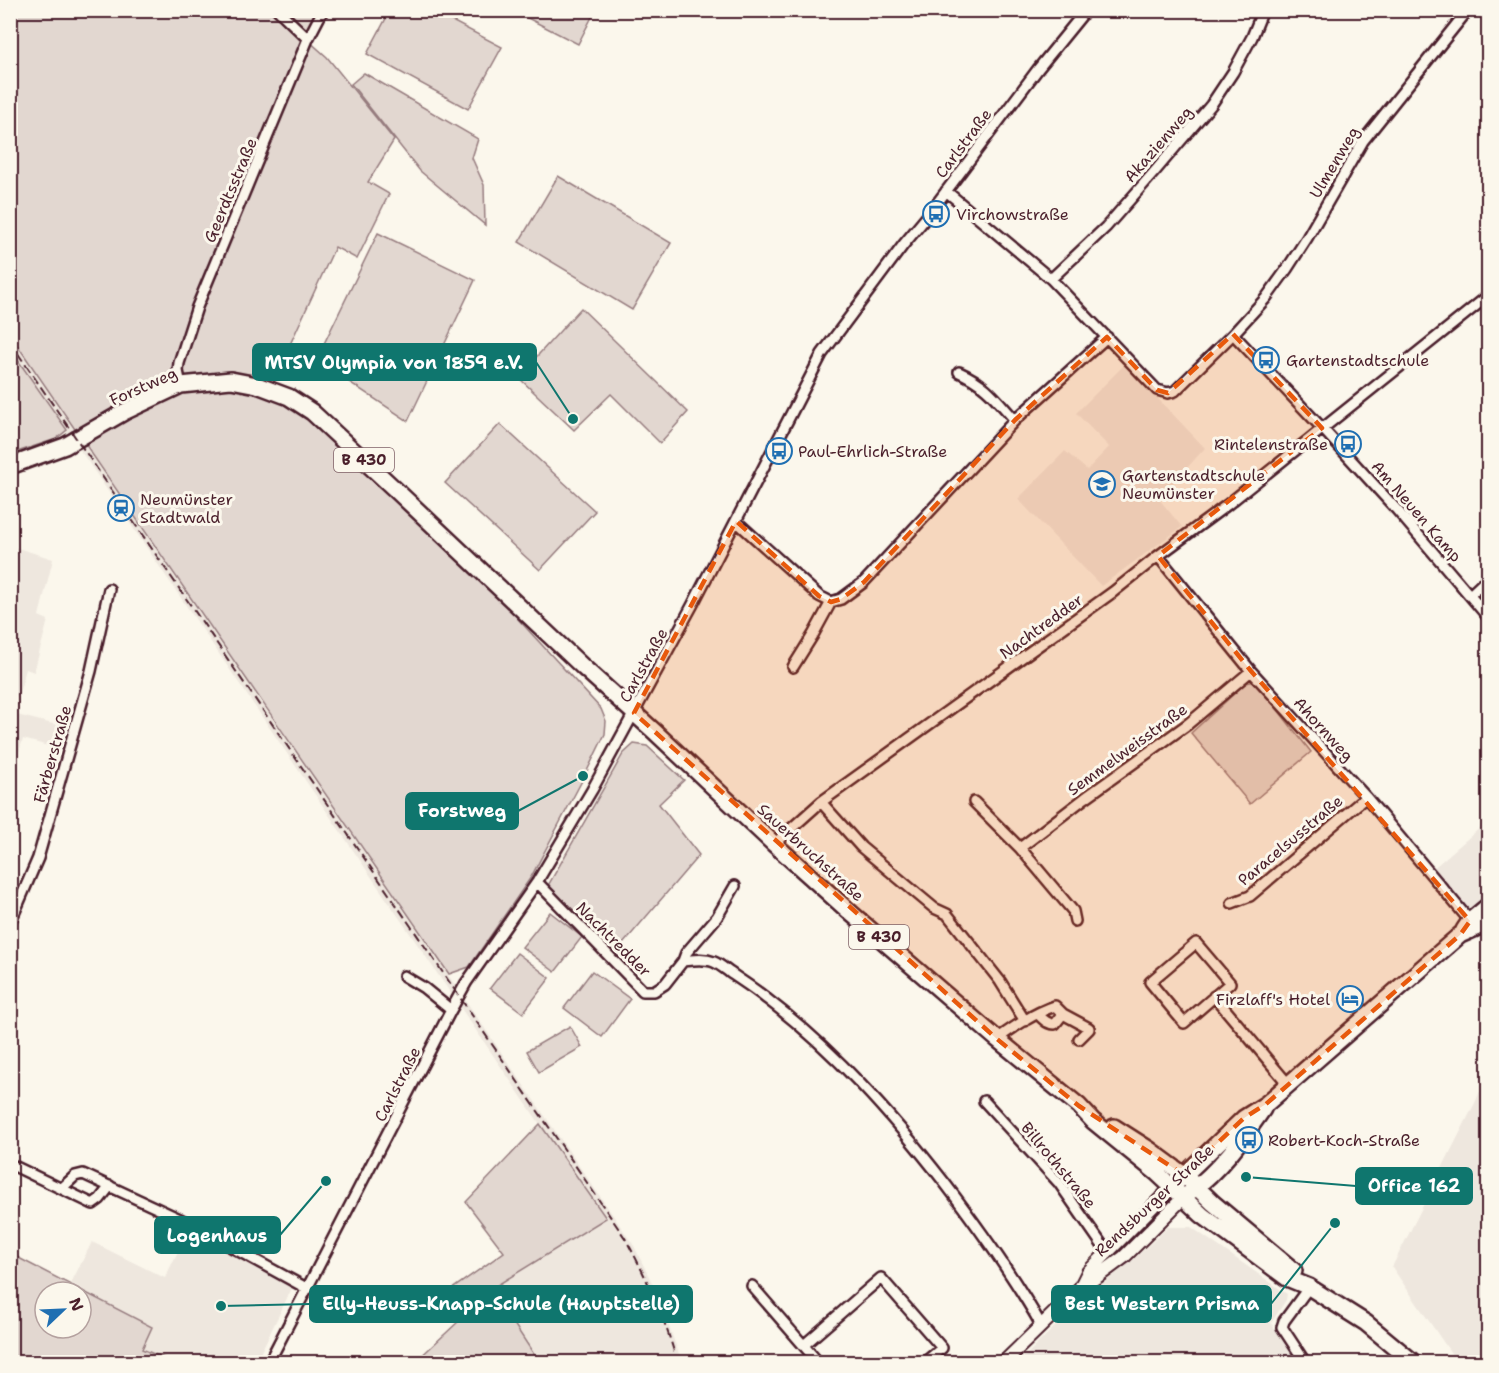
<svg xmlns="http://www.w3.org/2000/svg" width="1499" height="1373" font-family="'Shantell Sans',sans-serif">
<rect width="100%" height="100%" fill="#fbf7ec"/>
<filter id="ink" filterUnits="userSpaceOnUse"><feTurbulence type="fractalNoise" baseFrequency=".0167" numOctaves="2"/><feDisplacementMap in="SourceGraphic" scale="12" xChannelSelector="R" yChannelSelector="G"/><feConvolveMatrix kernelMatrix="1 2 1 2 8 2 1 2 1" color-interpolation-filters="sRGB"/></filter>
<g filter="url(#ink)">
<path fill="#eee7de" d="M10,336L634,1246L655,1289L682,1362H539L491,1289L606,1218L540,1124L11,349Z
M1125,364L1205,448L1159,499L1182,527L1101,586L1018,499L1065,451L1087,470L1109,447L1076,413Z
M11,546L53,559L39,616L48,620L34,672L26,669L13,714L69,728L63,750L23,739L11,777Z
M1488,821V896L1466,913L1429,872Z
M1488,1073V1354L1465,1362H1457L1392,1267L1475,1103Z
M1168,1227H1191L1287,1294L1286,1300L1271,1323L1297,1362H1019L1082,1300L1132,1261Z
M189,1229L293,1286L256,1362H173L142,1349L152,1327L70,1285L92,1242L165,1278Z"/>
<path fill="#e2d7d0" stroke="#967b7e" stroke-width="1.5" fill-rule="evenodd" d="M10,11H323L308,40L327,57L394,140L368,182L389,194L357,259L335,247L274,379L281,402L315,423L510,606L518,619L601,709L606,721L605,734L585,775L531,877L469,967L449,974L11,336Z
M390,11H433L502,47L468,109L367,54Z
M514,11H595L578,44Z
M364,73L478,139L472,158L484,185L485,225L420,171L351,84Z
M558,176L671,243L632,310L519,242Z
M378,233L475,280L408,421L316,360Z
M581,308L688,412L660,443L611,394L574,430L518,377Z
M10,349L67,430L56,439L11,454Z
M500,424L595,511L540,570L445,483Z
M1255,681L1311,752L1250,804L1191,733L1246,683Z
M634,744L647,746L684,780L659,804L699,855L611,958L545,891L623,754Z
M550,912L582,937L555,972L522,947Z
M517,953L550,978L523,1013L490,988Z
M592,971L630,999L602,1037L564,1008Z
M570,1026L582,1047L539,1072L527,1051Z
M540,1124L606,1218L491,1289L539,1362H415L459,1321L441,1297L504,1252L466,1202Z
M11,1254L152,1327L142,1349L173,1362H11ZM45,1292H81V1328H45Z"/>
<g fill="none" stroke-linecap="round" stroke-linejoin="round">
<defs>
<path id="minor" d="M278,10L308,39
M946,191L1051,279L1157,390L1168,393L1175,391L1233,334L1266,298L1287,269L1307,238L1363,141L1468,10
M1051,279L1106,227L1156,170L1211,105L1233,72L1252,37L1263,10
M1233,334L1322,428L1397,510L1488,617
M959,372C986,384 996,399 1015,420
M181,385L178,371L179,363L197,307L308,39L323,10
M736,521L819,596L831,602L841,599L864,582L1015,420L1107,337
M1158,556L1251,671L1366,797L1470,921
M1470,595L1488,578
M793,667L813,635L831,602
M821,802L861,847L934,908L947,914L1000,981L1025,1021
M974,802L1020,848L1073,911L1075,921
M774,844L821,802L1113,592L1158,556L1227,505L1488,296
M1020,848L1085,798L1188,724L1251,671
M537,882L643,991H654L665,984L683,961L686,953L717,917L735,886
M1232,903L1250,896L1366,797
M10,923L38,858L91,671L109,589
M1196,943L1230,983L1184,1023L1150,982Z
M683,961C693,960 704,958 714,962C719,964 725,969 729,972C742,981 755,989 767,999C835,1051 891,1114 944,1182C979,1228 1013,1275 1041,1325
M404,976L424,988L451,1010
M1214,996L1288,1084
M1038,1014C1044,1020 1047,1024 1055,1024L1063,1014
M997,1039C1014,1027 1034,1013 1055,1006L1063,1014L1089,1028V1029L1079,1039
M984,1101L1059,1183L1107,1252
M10,1164L93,1204L100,1199L110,1186
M62,1188L75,1176L83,1174L180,1219L308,1289
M752,1286L818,1362
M804,1345L881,1278L942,1348L925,1362
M269,1362L451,1010L466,983L537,882L592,790L692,606L822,354L904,244L929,214L1038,69L1086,10
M1305,1362L1282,1327L1284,1321L1309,1287"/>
<path id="tertiary" d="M1081,1286L1088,1272L1172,1187
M1004,1362L1081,1287L1097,1277L1124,1257L1183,1198"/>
<path id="primary" d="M10,466L65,446L124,412L181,385L231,380L257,385L289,397L312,412L399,493L584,668L655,732L774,844L852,914L997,1039L1079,1106L1093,1121L1157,1173L1202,1215L1287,1278L1309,1287L1366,1323L1413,1362
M1464,930L1470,921L1488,906
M1114,1127L1150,1150L1184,1175L1213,1203L1294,1271
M1172,1187L1244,1118L1266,1104L1460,935L1478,927L1488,920
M1190,1192C1220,1170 1242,1139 1263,1109"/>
</defs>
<use href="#minor" stroke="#4a1f2b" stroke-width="14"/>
<use href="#tertiary" stroke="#4a1f2b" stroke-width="16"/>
<use href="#primary" stroke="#4a1f2b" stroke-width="20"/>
<use href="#minor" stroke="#fbf7ec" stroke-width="9"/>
<use href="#tertiary" stroke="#fbf7ec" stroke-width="12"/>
<use href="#primary" stroke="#fbf7ec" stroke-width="15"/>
<path stroke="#4a1f2b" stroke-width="2" stroke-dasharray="9 4.5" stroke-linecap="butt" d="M10,342L625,1238C647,1278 665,1318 677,1362"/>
</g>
</g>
<path fill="#e8590c" fill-opacity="0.2" stroke="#e8590c" stroke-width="4.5" stroke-dasharray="12 8" stroke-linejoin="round" d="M1233,334L1322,428L1158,556L1251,671L1470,921L1460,935L1266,1104L1244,1118L1184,1175L1079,1106L997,1039L634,713L736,521L819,596L831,602L841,599L864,582L1015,420L1107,337L1157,390L1168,393Z"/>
<defs>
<symbol id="bus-ring" viewBox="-11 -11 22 22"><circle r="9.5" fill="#fbf7ec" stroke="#1f6fb2" stroke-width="1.5"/><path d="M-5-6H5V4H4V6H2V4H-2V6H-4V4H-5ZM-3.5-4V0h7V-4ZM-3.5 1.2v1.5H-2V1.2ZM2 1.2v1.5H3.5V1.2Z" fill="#1f6fb2"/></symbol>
<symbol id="school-ring" viewBox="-11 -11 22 22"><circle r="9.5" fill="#fbf7ec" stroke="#1f6fb2" stroke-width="1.5"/><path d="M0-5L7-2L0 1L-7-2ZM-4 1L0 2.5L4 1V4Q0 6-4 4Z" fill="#1f6fb2"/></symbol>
<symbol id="station-ring" viewBox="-11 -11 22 22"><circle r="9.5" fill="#fbf7ec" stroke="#1f6fb2" stroke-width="1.5"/><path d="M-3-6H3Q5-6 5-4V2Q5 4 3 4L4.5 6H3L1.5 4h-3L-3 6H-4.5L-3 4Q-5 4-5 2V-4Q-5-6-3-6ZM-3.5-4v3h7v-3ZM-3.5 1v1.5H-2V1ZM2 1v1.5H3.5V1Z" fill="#1f6fb2"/></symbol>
<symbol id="hotel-ring" viewBox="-11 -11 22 22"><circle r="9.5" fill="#fbf7ec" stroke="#1f6fb2" stroke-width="1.5"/><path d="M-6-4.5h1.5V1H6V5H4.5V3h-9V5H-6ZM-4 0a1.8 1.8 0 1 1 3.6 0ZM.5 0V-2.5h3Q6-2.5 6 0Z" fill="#1f6fb2"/></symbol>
</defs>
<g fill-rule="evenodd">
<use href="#bus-ring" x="921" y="199" width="30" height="30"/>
<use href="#bus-ring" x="1251" y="345" width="30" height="30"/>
<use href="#bus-ring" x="1333" y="429" width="30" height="30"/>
<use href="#bus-ring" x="764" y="436" width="30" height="30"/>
<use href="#school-ring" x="1087" y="469" width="30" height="30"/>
<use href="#station-ring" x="106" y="493" width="30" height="30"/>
<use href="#hotel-ring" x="1335" y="984" width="30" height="30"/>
<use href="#bus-ring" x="1234" y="1125" width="30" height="30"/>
</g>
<g text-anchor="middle" stroke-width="6" stroke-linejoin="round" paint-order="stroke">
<g fill="#fbf7ec" stroke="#7f6065" stroke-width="1.5">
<rect x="334" y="448" width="60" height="24" rx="4.5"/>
<rect x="849" y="925" width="60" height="24" rx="4.5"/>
</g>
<g font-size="15" font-weight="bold" fill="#4a1f2b">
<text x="364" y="465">B 430</text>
<text x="879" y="942">B 430</text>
</g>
<g font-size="16" fill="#4a1f2b" stroke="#fbf7ec">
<text transform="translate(963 143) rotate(-53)" y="6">Carlstraße</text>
<text transform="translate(1158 144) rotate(-49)" y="6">Akazienweg</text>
<text transform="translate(1334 162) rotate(-59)" y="6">Ulmenweg</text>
<text transform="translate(230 190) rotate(-67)" y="6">Geerdtsstraße</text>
<text transform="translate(143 386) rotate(-24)" y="6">Forstweg</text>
<text transform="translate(1417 511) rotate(49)" y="6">Am Neuen Kamp</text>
<text transform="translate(1041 626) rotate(-36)" y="6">Nachtredder</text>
<text transform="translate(643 665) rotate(-61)" y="6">Carlstraße</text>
<text transform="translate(1324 729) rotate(48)" y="6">Ahornweg</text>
<text transform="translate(1127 749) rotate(-36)" y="6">Semmelweisstraße</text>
<text transform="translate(52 754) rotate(-74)" y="6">Färberstraße</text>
<text transform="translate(1290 840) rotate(-40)" y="6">Paracelsusstraße</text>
<text transform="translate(811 852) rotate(42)" y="6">Sauerbruchstraße</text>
<text transform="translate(614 939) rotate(45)" y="6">Nachtredder</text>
<text transform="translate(397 1084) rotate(-63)" y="6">Carlstraße</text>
<text transform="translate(1059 1165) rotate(50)" y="6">Billrothstraße</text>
<text transform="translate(1154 1200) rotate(-43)" y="6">Rendsburger Straße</text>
</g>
<g font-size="16" fill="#4a1f2b" stroke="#fbf7ec" text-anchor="start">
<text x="956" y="220">Virchowstraße</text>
<text x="1286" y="366">Gartenstadtschule</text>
<text x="1328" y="450" text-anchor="end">Rintelenstraße</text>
<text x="798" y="457">Paul-Ehrlich-Straße</text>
<text x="1122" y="481">Gartenstadtschule<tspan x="1122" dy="18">Neumünster</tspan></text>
<text x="140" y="505">Neumünster<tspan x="140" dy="18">Stadtwald</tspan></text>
<text x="1330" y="1005" text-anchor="end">Firzlaff's Hotel</text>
<text x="1268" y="1146">Robert-Koch-Straße</text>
</g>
</g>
<path fill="none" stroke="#0f766e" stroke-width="2" d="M573 419L536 362M583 776L518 811M1246 1177L1356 1186M326 1181L280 1235M1335 1223L1271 1304M221 1306L310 1304"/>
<g fill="#0f766e" stroke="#fbf7ec" stroke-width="2">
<circle cx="573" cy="419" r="6"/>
<circle cx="583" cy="776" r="6"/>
<circle cx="1246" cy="1177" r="6"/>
<circle cx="326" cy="1181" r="6"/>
<circle cx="1335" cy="1223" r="6"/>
<circle cx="221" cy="1306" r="6"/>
</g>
<g fill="#0f766e" stroke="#0f766e" stroke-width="2">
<rect x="253" y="344" width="283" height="36" rx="6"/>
<rect x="406" y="793" width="112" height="36" rx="6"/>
<rect x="1356" y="1168" width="116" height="36" rx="6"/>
<rect x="155" y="1217" width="125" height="36" rx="6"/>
<rect x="1052" y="1286" width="219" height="36" rx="6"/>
<rect x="310" y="1286" width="382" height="36" rx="6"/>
</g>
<g font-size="18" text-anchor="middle" font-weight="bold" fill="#fff">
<text x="394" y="369">MTSV Olympia von 1859 e.V.</text>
<text x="462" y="817">Forstweg</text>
<text x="1414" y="1192">Office 162</text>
<text x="217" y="1242">Logenhaus</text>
<text x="1162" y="1310">Best Western Prisma</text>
<text x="501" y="1310">Elly-Heuss-Knapp-Schule (Hauptstelle)</text>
</g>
<rect width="1499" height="1373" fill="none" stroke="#fbf7ec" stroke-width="36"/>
<rect x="18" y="18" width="1463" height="1337" fill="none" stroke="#4a1f2b" stroke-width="2" filter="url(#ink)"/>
<g transform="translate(63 1310) rotate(67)"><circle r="28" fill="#fbf7ec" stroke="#b4a19f" stroke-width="1.5"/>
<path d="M0-4.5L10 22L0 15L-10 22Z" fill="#1f6fb2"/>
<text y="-9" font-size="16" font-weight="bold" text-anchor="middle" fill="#4a1f2b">N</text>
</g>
</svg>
